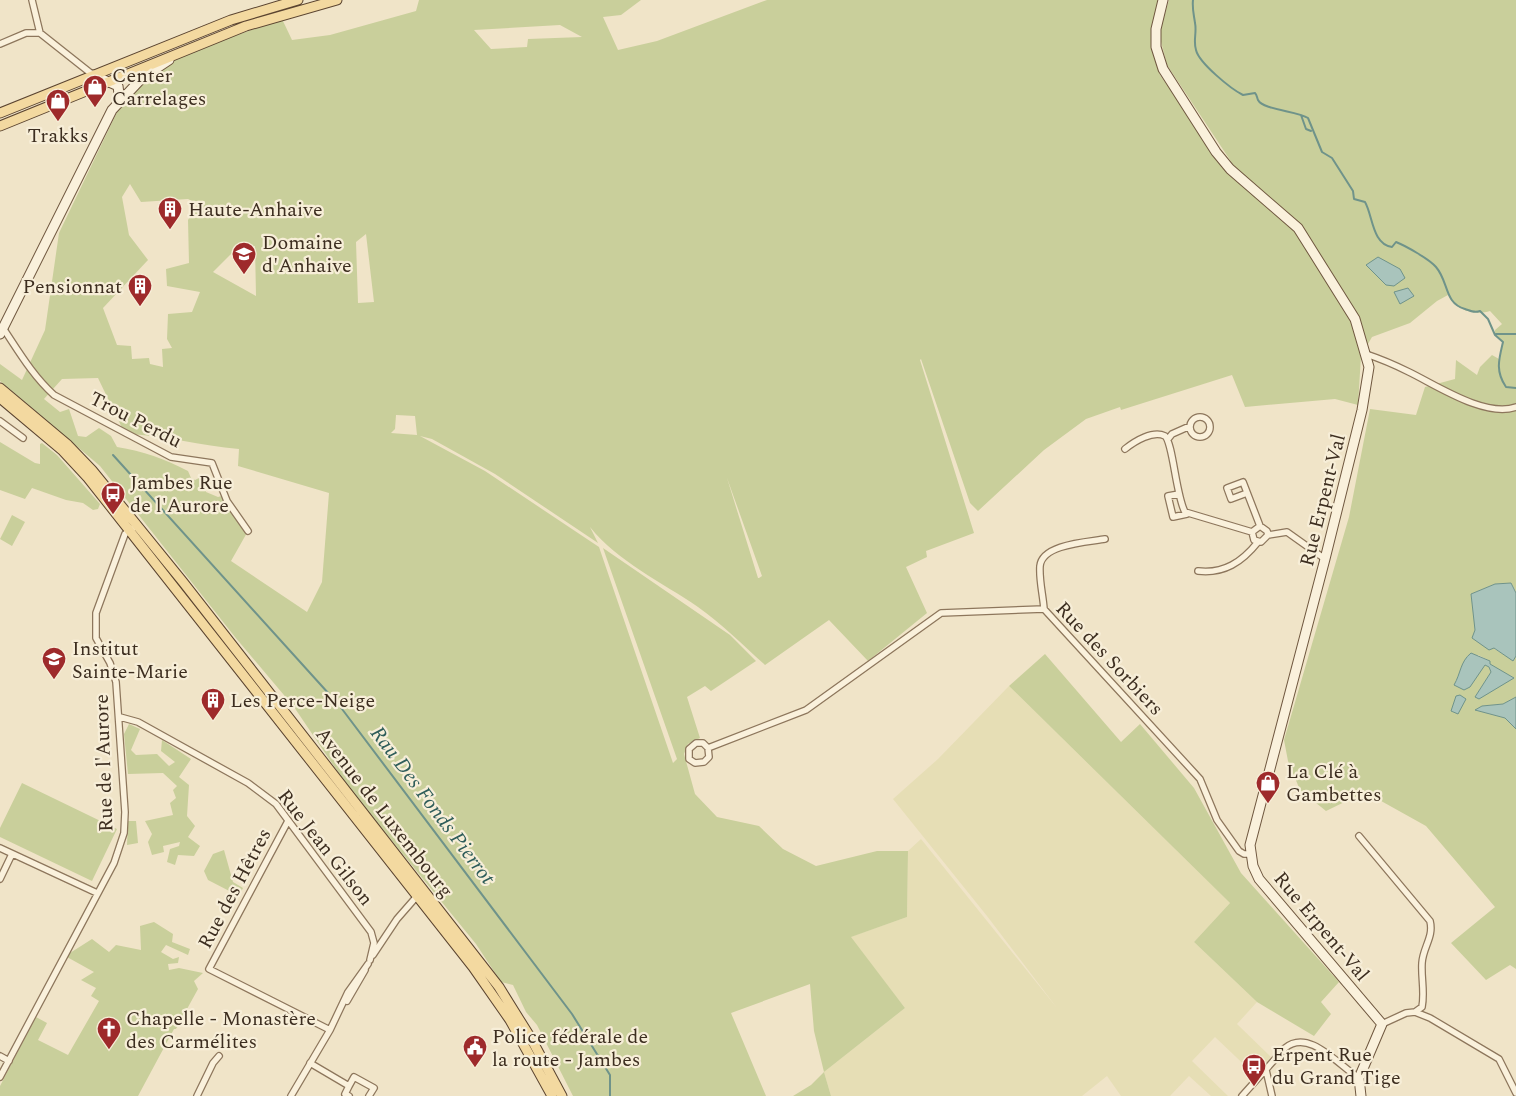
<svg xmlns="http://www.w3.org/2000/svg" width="1516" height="1096" font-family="Spectral,serif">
<rect width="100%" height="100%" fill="#f0e4c8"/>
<path fill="#e6deb5" d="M1009,686L1230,903L1194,942L1257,1002L1237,1024L1271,1057L1255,1075L1215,1037L1192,1061L1228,1096H1211L1189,1076L1170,1096H1121L1107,1076L1082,1096H831L824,1072L905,1008L850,937L907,917L908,851L921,839L1057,1008L987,916L893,799L938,759Z"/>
<path fill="#c9cf9b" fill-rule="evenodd" d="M419,0H641L621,15L603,17L618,50L657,41L767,0H1159L1151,47L1160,75L1229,172L1234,166L1167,65L1159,34L1169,0H1516V592L1511,583L1495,584L1471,594L1476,630L1493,648L1513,660L1516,656V697L1503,704L1482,706L1476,710L1505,718L1516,729V969L1510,965L1486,980L1451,943L1495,907L1426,826L1365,792L1326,811L1300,790L1288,761L1284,740L1349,517L1370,409L1416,415L1425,387L1455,379L1456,360L1477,375L1480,367L1492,355L1499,359L1503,342L1495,335V330L1502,324L1490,311C1476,316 1454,310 1448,295L1437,301L1410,323L1372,337L1361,356L1358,405L1335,399L1245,407L1232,375L1121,410L1120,407L1086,419L1044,450L978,511L970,503L921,359L920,360L974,533L926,551L927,557L906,567L927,613L868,661L829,620L765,665C743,645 722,624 698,607C662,582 618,562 590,527L598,543L495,474L432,439L420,436L485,471L599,547L673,763L677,759L603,548L730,635L756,661L711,691L705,686L687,697L700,738L688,744L684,754L695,794L717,817L759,826L783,849L816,866L877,851H908L907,917L851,937L905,1008L824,1072L831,1096H793L811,1085L824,1072L814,1031L810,984L731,1013L766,1096H573L537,1025L526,1012L513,985L501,982L476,944L348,787L294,707L235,637L100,466L0,381V364L22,380L45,330L59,233L119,108L151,76L184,54L282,19L292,40L330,35L416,11ZM560,25L582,37L528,39L527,47L491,49L474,30ZM130,184L141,202L188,199L198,204L188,220L189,263L166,269L167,286L200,292L192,312L168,314L167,339L172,348L162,349L163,367L150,364L149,358L132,359L131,346L117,345L103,308L148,260L129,235L122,197ZM366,234L374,302L358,303L356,242ZM255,246L256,296L213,272L236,249ZM98,378L125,434C164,435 201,446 239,449L238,466L329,493L322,582L307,612L231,561L248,531L225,495L218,497L206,492L199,478L195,480L191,478L188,471C165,459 143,451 117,447L111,436L99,428L86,437L78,436L69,409L60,412L44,399L62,379ZM396,415L415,416L417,435L391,433L395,429ZM727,478L762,576L759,578H758ZM1478,655L1490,661L1489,664L1514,678L1475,697L1491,672L1489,667L1485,665L1478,674L1457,681Z
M0,442L35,463L40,464V444L42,443L57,455L100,504L98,509L93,510L83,503L66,500L32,488L25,499L0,490Z
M12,515L25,522L12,546L0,539Z
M1045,654L1121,742L1140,724L1194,788L1241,873L1339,982L1321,1002L1331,1014L1314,1036L1257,1002L1194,942L1230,903L1009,686Z
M129,724L140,729L131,750L136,755L157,754L169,766L175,762L161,751L162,740L191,759L179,777L189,785L187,816L195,826L188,837L200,846L194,856L178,855L175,865L167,862L170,849L179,846L180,842L163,846L164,852L152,855L148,842L152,834L145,821L173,815L170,803L176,798L173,790L177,786L163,773L128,774L124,734Z
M22,783L117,829L92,881L0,837V828Z
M128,821H136L138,843L127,845Z
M224,850L233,882L243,888L239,896L208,880L204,871L213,854Z
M154,922L173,934L172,942L190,949L188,955L166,945L161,952L173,959L179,957L178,963L168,964L169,970L179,968L203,973L194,981L198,989L176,1029H174L138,1096H0V1086L36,1017L47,1023L38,1040L68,1055L99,1001L91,996L96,988L81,980L94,972L67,957L70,953L92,939L109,952L116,945L141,950L140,926Z"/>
<path fill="#a9c4bc" stroke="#6f938a" d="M1378,257L1400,269L1405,278L1394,286L1386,285L1366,265Z
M1408,288L1414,296L1400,304L1394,292Z
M1511,583L1516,593V656L1513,661L1494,648L1489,650L1472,638L1475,630L1471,594L1495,584Z
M1471,653L1490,661V664L1514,678L1479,699L1475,697L1491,672L1489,667L1485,665L1470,687L1464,690L1454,685C1461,673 1460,662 1471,653Z
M1460,695L1466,699L1458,714L1451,711L1456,696Z
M1516,697V729L1505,718L1475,710L1482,706L1503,704Z"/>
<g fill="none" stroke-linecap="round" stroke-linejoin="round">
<path stroke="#6f938a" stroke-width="2" d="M1193,0C1192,9 1194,15 1195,23C1197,32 1193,41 1196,50C1199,63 1231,89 1243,95L1255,93C1257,95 1257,98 1258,100C1263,110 1298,111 1308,118L1322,152L1332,158L1353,191L1354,199L1365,202C1373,216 1372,244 1392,247L1396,242C1406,246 1429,259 1436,267C1449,282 1444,303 1465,309C1471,311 1474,313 1480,311L1488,319L1495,335L1503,342C1499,359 1495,371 1506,387L1516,388
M1301,115L1306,129L1311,131
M1496,334H1516
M113,455L339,705L572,1014L610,1075V1096"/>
<defs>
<path id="street" d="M32,0L40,33
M0,44L26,33H40L93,75
M3,328C19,352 33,376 54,395L171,457L212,463L227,501L248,531
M1366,354C1381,359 1395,365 1409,372C1436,385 1485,418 1516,407
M1190 427a10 10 0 1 1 20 0a10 10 0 1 1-20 0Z
M0,421L23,438
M1168,439L1172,434L1190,426
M1125,449C1135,441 1153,430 1165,436C1173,443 1176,496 1185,512L1252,532
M1247,493L1231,499L1227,488L1243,482L1260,526
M1179,494L1168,496L1173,517L1187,514
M1268,535L1267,531L1260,526L1252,532L1254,540L1261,542L1268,535L1287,532L1325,559
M1198,571C1224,574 1242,562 1258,542
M1044,609C1043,595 1039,580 1040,566C1042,544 1088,542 1105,539
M120,717L138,722L248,783L276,804L371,932L374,943L370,960
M708,748L709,757L704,762L695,763L689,759V749L696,743H703L708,748L806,710L941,613L1044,609L1200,779L1217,820L1239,851L1244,854H1250
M288,821L209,969L330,1030
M1359,836L1430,921C1434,937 1423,947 1422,963C1421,978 1425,992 1422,1007L1415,1012
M0,848L97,893
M0,879L12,854
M373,955L397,919L418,895
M347,1001L365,970
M1382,1024L1406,1013L1415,1012L1430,1018L1499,1059L1516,1093
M0,1056L9,1061
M310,1063L349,1086L345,1094L349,1096
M1266,1070L1272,1096
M0,1077L114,863L124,833L125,812L116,682L110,663L96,638V613L125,534L137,525
M349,1086L354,1077L374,1088L369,1096
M197,1096L213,1063L219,1056
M291,1096L330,1030L348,992L368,964
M1242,1096L1285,1048C1309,1028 1338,1065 1359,1078"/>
<path id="secondary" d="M1163,0L1156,29V47L1163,69L1216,152L1230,169L1298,228L1355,319L1369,367L1362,410L1325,559L1250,845L1253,866L1259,879L1382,1024L1359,1078L1361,1096
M93,75L118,86L120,102
M0,334L112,110L142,78L169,60"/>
<path id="primary" d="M0,113L231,20L298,0
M0,126L246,26L337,0
M0,388L68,445L92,470L183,582L499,987L532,1040L562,1096
M0,398L62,450L88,478L129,530L473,967L510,1020L552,1096"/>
</defs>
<use href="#street" stroke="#8d765c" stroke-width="8"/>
<use href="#secondary" stroke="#6f573f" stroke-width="11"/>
<use href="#primary" stroke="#5b4430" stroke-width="11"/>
<use href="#street" stroke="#faf1dc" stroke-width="5.5"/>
<use href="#secondary" stroke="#faf1dc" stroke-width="9"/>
<use href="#primary" stroke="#f3d9a0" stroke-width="9"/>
</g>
<defs>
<symbol id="shop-pin" viewBox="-11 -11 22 30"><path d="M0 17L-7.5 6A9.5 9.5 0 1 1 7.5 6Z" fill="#9e2a2b" stroke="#f7eed8"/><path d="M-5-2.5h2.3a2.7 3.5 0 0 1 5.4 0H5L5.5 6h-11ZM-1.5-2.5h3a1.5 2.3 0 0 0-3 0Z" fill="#fff"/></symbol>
<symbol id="building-pin" viewBox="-11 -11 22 30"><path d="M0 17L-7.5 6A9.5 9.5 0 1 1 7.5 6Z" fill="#9e2a2b" stroke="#f7eed8"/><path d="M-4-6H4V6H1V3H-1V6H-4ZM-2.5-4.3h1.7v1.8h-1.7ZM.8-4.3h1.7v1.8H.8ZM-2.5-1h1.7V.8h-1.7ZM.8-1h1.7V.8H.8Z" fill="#fff"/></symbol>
<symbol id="school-pin" viewBox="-11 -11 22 30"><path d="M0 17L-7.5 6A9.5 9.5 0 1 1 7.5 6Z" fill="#9e2a2b" stroke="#f7eed8"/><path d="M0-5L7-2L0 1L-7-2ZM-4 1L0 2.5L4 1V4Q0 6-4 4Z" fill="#fff"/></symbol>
<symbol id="bus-pin" viewBox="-11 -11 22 30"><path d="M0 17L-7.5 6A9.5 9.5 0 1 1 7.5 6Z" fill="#9e2a2b" stroke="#f7eed8"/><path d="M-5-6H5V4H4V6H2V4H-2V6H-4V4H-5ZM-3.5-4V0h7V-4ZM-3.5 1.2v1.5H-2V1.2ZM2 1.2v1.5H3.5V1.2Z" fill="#fff"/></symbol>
<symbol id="church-pin" viewBox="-11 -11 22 30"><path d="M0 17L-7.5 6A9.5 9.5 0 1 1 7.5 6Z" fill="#9e2a2b" stroke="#f7eed8"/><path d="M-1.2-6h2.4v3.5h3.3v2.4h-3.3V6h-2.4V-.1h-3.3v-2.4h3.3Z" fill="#fff"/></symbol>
<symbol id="civic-pin" viewBox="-11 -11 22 30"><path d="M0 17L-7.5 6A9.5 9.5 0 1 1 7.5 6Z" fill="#9e2a2b" stroke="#f7eed8"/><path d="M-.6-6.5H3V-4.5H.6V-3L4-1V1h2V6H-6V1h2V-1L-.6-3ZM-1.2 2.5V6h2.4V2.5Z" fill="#fff"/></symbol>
</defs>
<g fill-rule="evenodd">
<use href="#shop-pin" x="81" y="73" width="28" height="38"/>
<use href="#shop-pin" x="44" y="87" width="28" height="38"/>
<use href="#building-pin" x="156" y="195" width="28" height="38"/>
<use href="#school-pin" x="230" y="240" width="28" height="38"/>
<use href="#building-pin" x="126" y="272" width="28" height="38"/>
<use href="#bus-pin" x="99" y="480" width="28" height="38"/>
<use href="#school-pin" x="40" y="645" width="28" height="38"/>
<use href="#building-pin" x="199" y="686" width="28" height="38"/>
<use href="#shop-pin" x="1254" y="769" width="28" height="38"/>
<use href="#church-pin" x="95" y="1015" width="28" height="38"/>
<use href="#civic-pin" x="461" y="1033" width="28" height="38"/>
<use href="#bus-pin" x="1240" y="1052" width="28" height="38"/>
</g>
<g text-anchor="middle" stroke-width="4.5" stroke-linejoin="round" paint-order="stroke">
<g font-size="20" fill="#3d2e20" stroke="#f7eed8" text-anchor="start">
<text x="112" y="82">Center<tspan x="112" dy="23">Carrelages</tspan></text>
<text x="58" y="142" text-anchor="middle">Trakks</text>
<text x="188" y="216">Haute-Anhaive</text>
<text x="262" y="249">Domaine<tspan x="262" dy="23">d'Anhaive</tspan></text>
<text x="122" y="293" text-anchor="end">Pensionnat</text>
<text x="130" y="489">Jambes Rue<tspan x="130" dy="23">de l'Aurore</tspan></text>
<text x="72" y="655">Institut<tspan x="72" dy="23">Sainte-Marie</tspan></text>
<text x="230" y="707">Les Perce-Neige</text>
<text x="1286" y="778">La Clé à<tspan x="1286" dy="23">Gambettes</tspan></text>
<text x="126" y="1025">Chapelle - Monastère<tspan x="126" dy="23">des Carmélites</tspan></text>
<text x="492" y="1043">Police fédérale de<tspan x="492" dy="23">la route - Jambes</tspan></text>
<text x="1272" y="1061">Erpent Rue<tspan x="1272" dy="23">du Grand Tige</tspan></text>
</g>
<g font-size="20" fill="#3d2e20" stroke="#f7eed8">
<text transform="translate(136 419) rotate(27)" y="7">Trou Perdu</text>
<text transform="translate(1322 500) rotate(-76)" y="7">Rue Erpent-Val</text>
<text transform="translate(1110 658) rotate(47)" y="7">Rue des Sorbiers</text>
<text transform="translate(103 763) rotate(-92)" y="7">Rue de l'Aurore</text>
<text transform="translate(385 812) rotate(52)" y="7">Avenue de Luxembourg</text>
<text transform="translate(326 847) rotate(52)" y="7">Rue Jean Gilson</text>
<text transform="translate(234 888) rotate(-62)" y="7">Rue des Hêtres</text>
<text transform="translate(1322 926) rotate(50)" y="7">Rue Erpent-Val</text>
</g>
<g font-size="21" font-style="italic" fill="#2f5d5a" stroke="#f7eed8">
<text transform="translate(433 805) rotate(53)" y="7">Rau Des Fonds Pierrot</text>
</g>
</g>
</svg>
